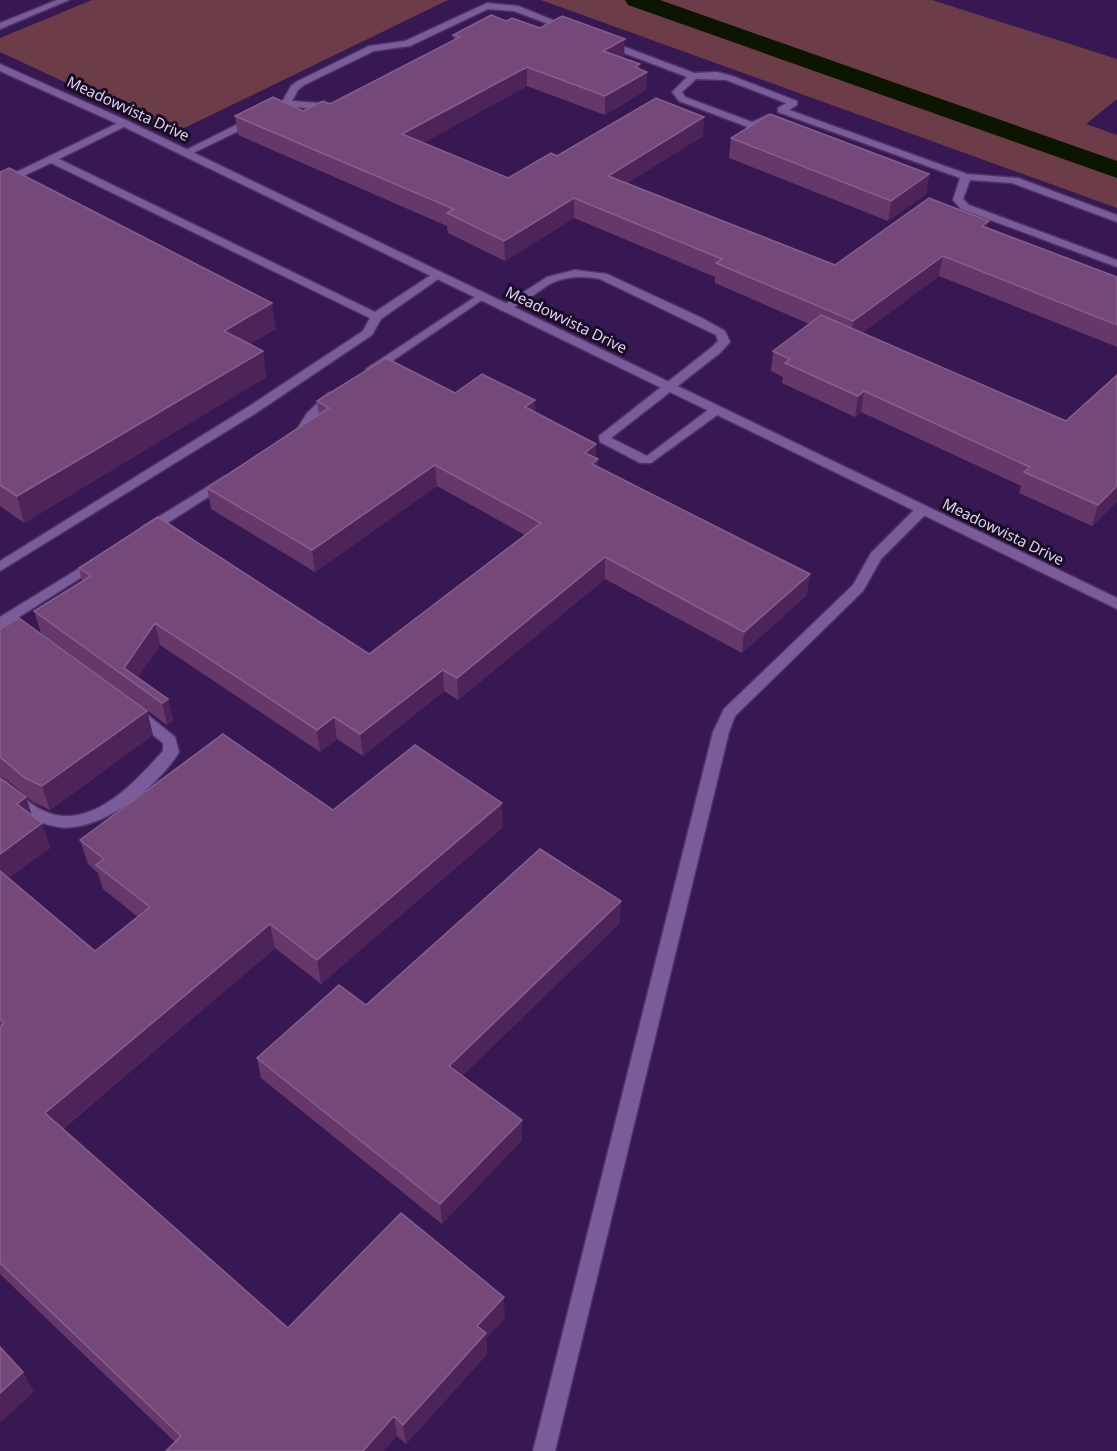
<svg xmlns="http://www.w3.org/2000/svg" width="1117" height="1451" font-family="'Open Sans',sans-serif">
<rect width="100%" height="100%" fill="#371852"/>
<path fill="#6c3d48" d="M92,0H448L174,133L0,52V38Z
M541,0H932L1117,59V99L1086,124L1117,135V208Z"/>
<g fill="none" stroke-linecap="round" stroke-linejoin="round">
<path fill="#0c1500" fill-rule="evenodd" d="M625,0H660L1117,161V178L628,5Z"/>
<defs>
<path id="service" d="M487,3L518,6L575,29L567,31L514,11L488,9L410,46L374,51L304,85L298,90L292,101L334,104L339,107L337,109L288,107L189,155L180,153L282,102L291,86L298,81L369,46L405,41Z
M603,41H609L694,73L717,72L732,76L797,101V105L789,110L967,174L1018,178L1117,215V222L1012,183L970,180L963,199L969,205L1117,260V267L961,209L953,200L960,178L778,112V108L786,103L726,80L696,79L682,92L685,97L752,122L768,115L773,118L772,120L753,129L679,101L672,92L687,77L603,45Z
M124,120L128,121V125L59,159L375,312L434,273H442L444,275L381,319L372,335L256,413L0,571V561L248,407L363,331L370,318L51,163L0,187V180Z
M575,270L607,274L702,318L725,331L730,342L720,353L611,438L647,456L712,407H720L722,410L720,413L651,463H640L600,442L599,436L712,347L718,341L716,335L600,279C584,276 569,276 554,282C541,288 513,313 501,310L499,308L547,277Z
M481,293L487,296L485,298L376,372L372,373L366,369Z
M332,392L338,396C332,404 324,409 317,417C309,427 305,442 289,439L287,436L297,429L307,413L328,393Z
M225,476L230,477L231,480L230,483L152,533H142L140,530L142,527Z
M922,506L929,510L927,513L881,559L863,591L735,716L729,732L555,1451H533L713,732L724,709L853,585L871,553L917,507Z
M96,558L103,562L101,565L0,629V617Z
M133,706L138,707L175,737L179,752C159,786 100,833 59,827C35,824 17,809 0,794V779L5,781C17,791 28,803 42,810C89,834 135,782 163,751V743L128,715L126,711Z"/>
<path id="minor" d="M57,0H69L0,29V23Z
M0,64L128,121L1117,598V609L120,125L0,71Z"/>
</defs>
<use href="#service" stroke="#4e3465" stroke-width="3"/>
<use href="#minor" stroke="#4e3465" stroke-width="3"/>
<use href="#service" fill="#7a5c9b" fill-rule="evenodd"/>
<use href="#minor" fill="#7a5c9b" fill-rule="evenodd"/>
</g>
<path fill="#66386a" d="M506,21L624,57L623,58L640,69L647,72L646,90L605,115L527,86L423,143L508,178L557,156L703,136L627,183L835,265L988,228L1117,277V347L939,276L862,333L1066,421L1117,375V501L1092,526L1019,493L1021,486L861,412L855,417L782,383L783,377L771,371L773,351L809,324L715,283V277L574,218L505,261L448,233L447,226L238,135L235,116L303,111L330,104L454,40L453,35Z
M731,138L929,174L926,194L888,221L729,158Z
M0,172L276,329L249,344L263,351L266,377L24,523L0,506Z
M455,393L535,412L598,459V466L807,595L742,653L605,579L458,700L444,691L363,756L337,739L320,752L160,645L138,677L168,699L173,720L167,725L41,633L34,611L82,582L79,568L369,654L525,535L437,486L315,572L211,509L207,488L319,415L317,401Z
M0,629L147,711L153,735L50,810L33,802L6,779L1,777H0Z
M0,778L26,797L32,816L42,823L50,848L8,878L95,951L138,917L103,889L98,873L88,864L80,840L333,810L503,827L321,984L275,948L63,1129L288,1328L505,1318L486,1338L487,1354L406,1444L397,1436L175,1442L0,1274Z
M620,923L462,1076L522,1140L442,1224L261,1078L257,1058L366,1005Z"/>
<path fill="#4d245a" d="M625,39L624,57L603,69V51Z
M640,64L639,76L647,72L646,90L605,115V96L635,67Z
M527,67V86L404,153L402,134Z
M704,117L703,136L608,195V176Z
M929,174L926,194L888,221L891,201Z
M574,198V218L505,261L504,241Z
M989,221L985,241L982,226Z
M943,256L939,276L850,342L853,321Z
M272,303L276,329L228,357L224,331Z
M263,351L266,377L24,523L17,496Z
M864,391L861,412L855,417L858,396Z
M535,400L536,421L525,407Z
M596,444V461L598,459L597,481L585,453Z
M435,465L437,486L315,572L312,550Z
M1117,486V501L1092,526L1098,505Z
M605,557V579L458,700L457,678Z
M810,574L807,595L742,653L744,632Z
M155,623L160,645L134,683L124,668Z
M443,670L444,691L363,756L360,734Z
M168,699L173,720L167,725L162,703Z
M147,711L153,735L50,810L42,786Z
M334,717L337,739L320,752L317,730Z
M26,797L34,822L17,804Z
M502,803L503,827L321,984L317,960Z
M42,823L50,848L0,885V854Z
M621,901L620,923L451,1087L449,1066Z
M270,924L275,948L54,1136L45,1113Z
M522,1120V1140L442,1224L440,1204Z
M504,1297L505,1318L486,1338L487,1354L406,1444L403,1425L477,1326Z
M23,1372L34,1392L0,1423V1393Z
M394,1416L397,1436L384,1451H363Z"/>
<path fill="#74497a" stroke="#865f8e" stroke-width="1.5" d="M491,15L506,21L512,18L540,28L562,16L625,39L603,51L640,64L635,67L647,72L605,96L527,67L402,134L508,178L551,153L557,156L656,98L704,117L608,176L835,265L929,198L989,221L982,226L1117,277V325L943,256L853,321L716,263L722,259L574,198L504,241L447,213L454,209L235,116L273,97L303,111L323,101L330,104L460,37L453,35Z
M770,114L929,174L891,201L731,138Z
M9,168L272,303L224,331L263,351L17,496L0,485V172Z
M821,315L1066,421L1117,375V486L1098,505L1024,472L1030,467L864,391L858,396L785,363L790,359L773,351Z
M386,358L455,393L482,374L535,400L525,407L596,444L585,453L598,459L592,464L810,574L744,632L605,557L457,678L443,670L360,734L334,717L317,730L155,623L124,668L168,699L162,703L34,611L91,576L79,568L158,517L369,654L541,523L435,465L312,550L207,488L329,408L317,401Z
M19,618L147,711L42,786L25,778L0,757V629Z
M223,734L333,810L415,745L502,803L317,960L270,924L45,1113L288,1328L401,1213L504,1297L477,1326L486,1333L403,1425L394,1416L363,1451H166L181,1436L0,1263V1027L4,1023L0,1019V871L95,951L150,907L96,865L104,859L80,840Z
M0,778L26,797L17,804L42,823L0,854Z
M540,849L621,901L449,1066L522,1120L440,1204L257,1058L339,985L366,1005Z
M0,1347L23,1372L0,1393Z"/>
<g text-anchor="middle" stroke-width="6" stroke-linejoin="round" paint-order="stroke">
<g font-size="15" fill="#e7d7fb" stroke="#180c25">
<text transform="translate(128 109) rotate(25)" y="5">Meadowvista Drive</text>
<text transform="translate(566 320) rotate(26)" y="5">Meadowvista Drive</text>
<text transform="translate(1003 532) rotate(26)" y="5">Meadowvista Drive</text>
</g>
</g>
</svg>
